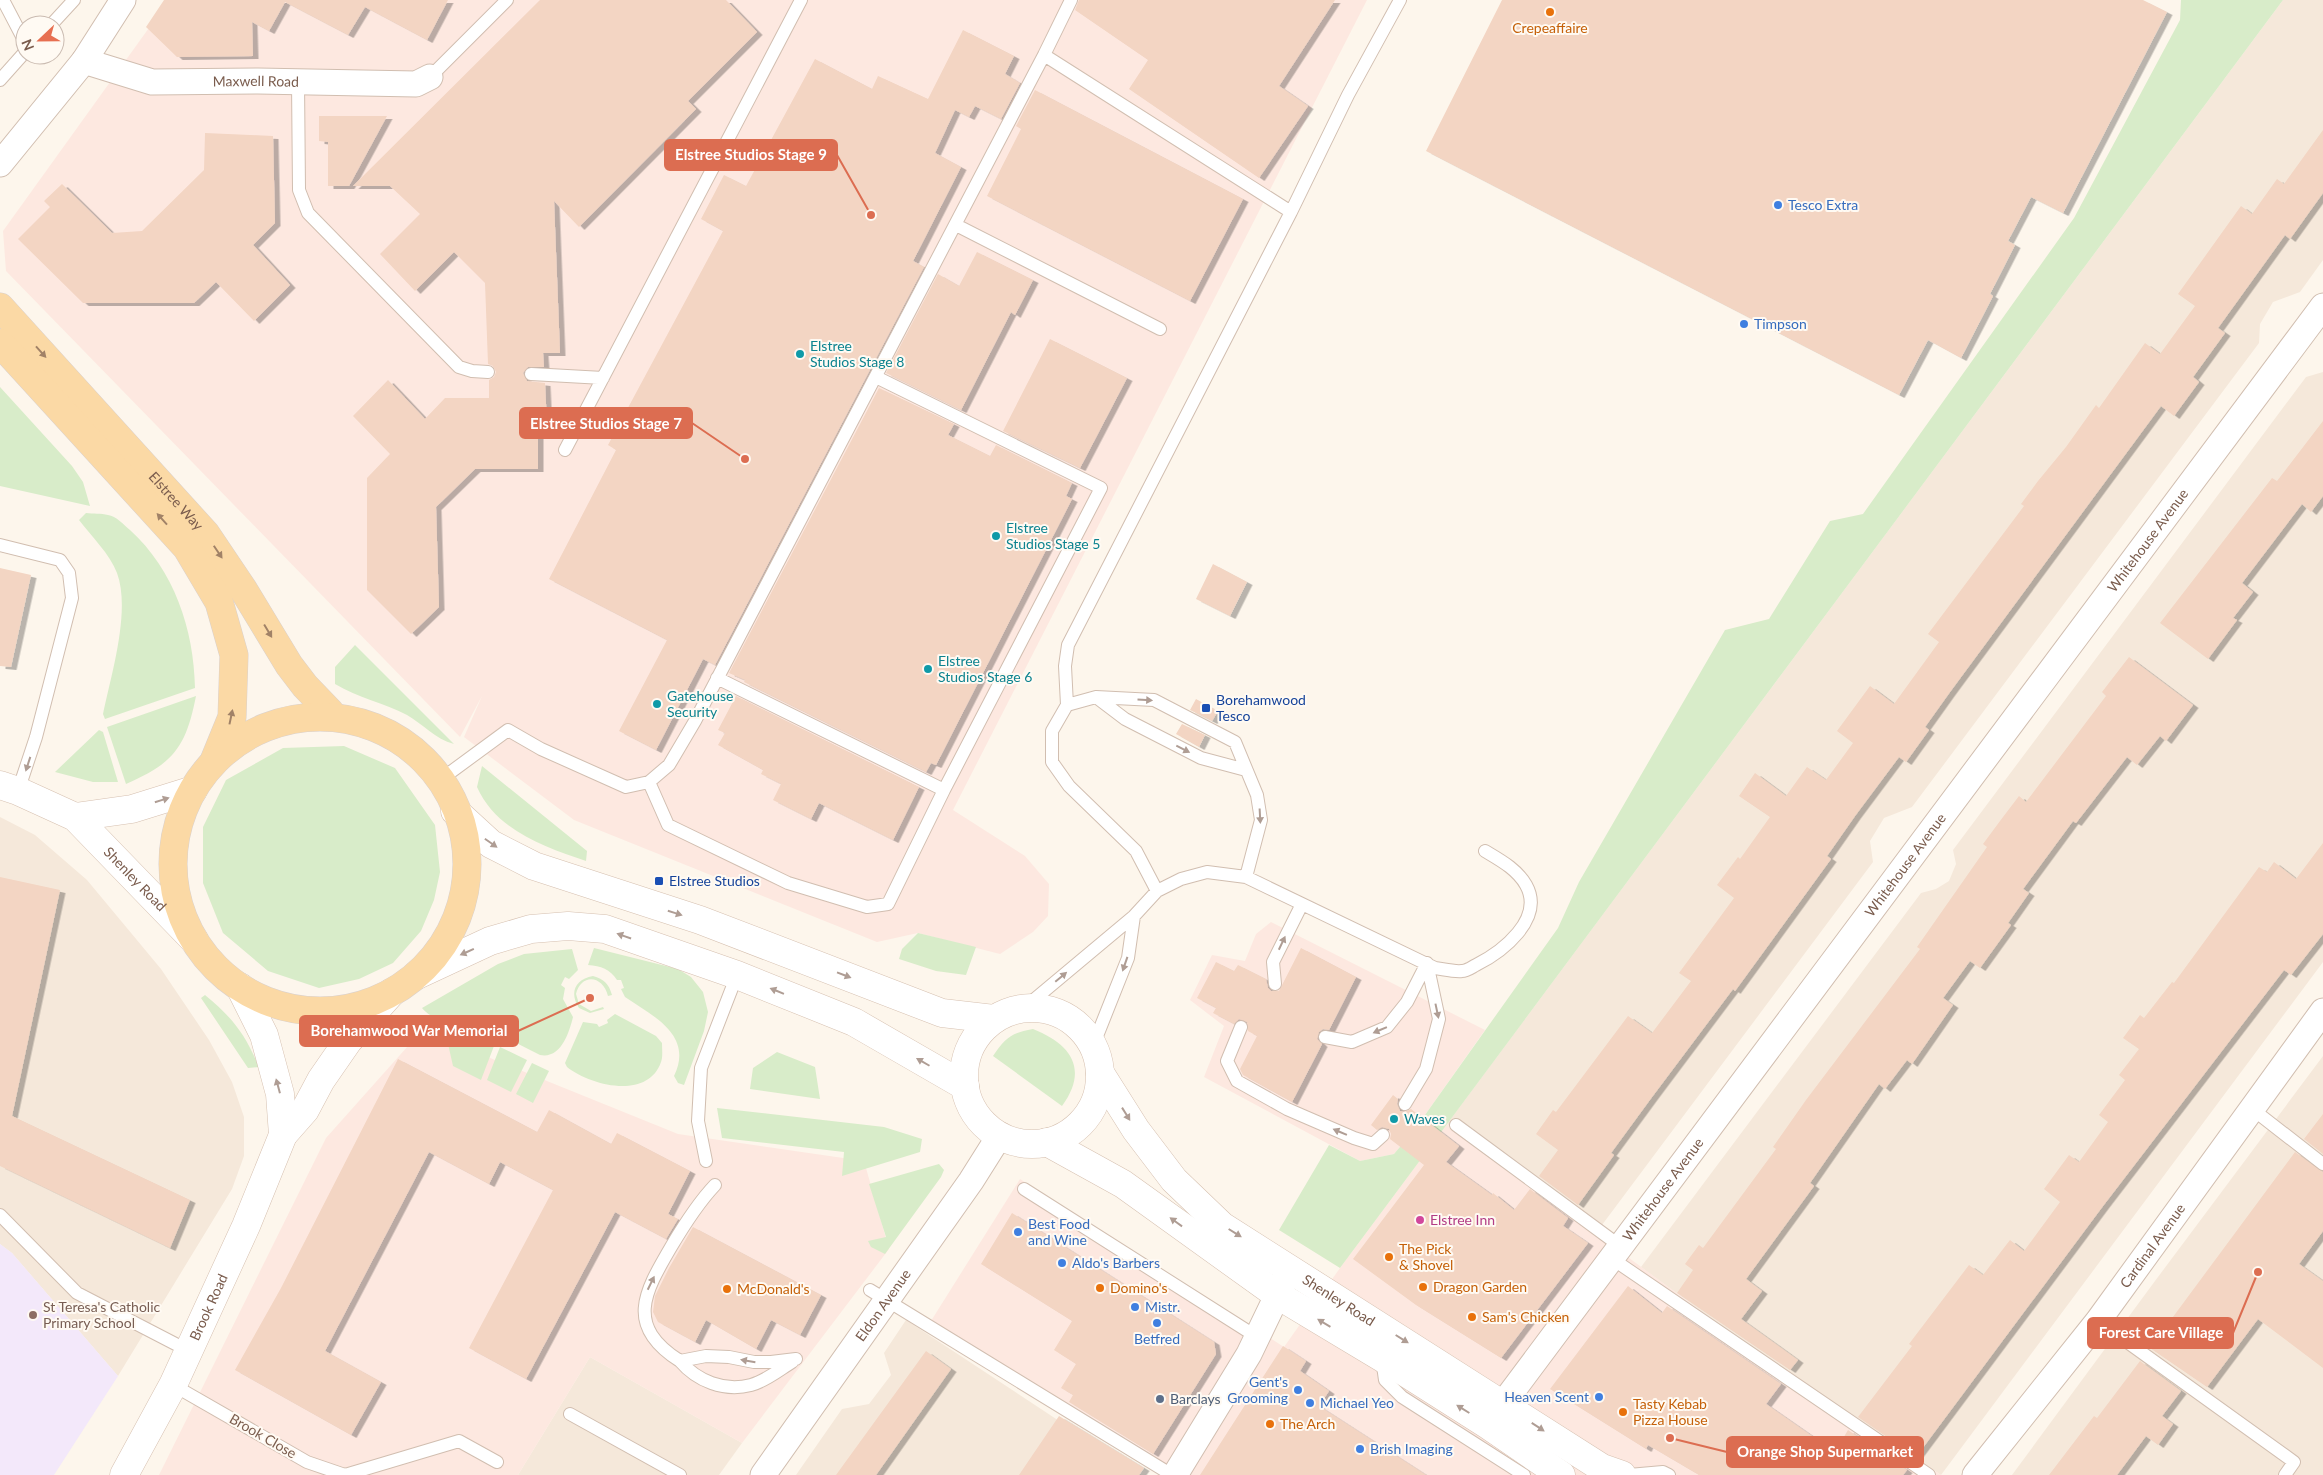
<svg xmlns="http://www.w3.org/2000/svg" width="2323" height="1475" font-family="Lato,sans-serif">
<defs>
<filter id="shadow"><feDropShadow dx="5.5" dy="3" stdDeviation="0" flood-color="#0004"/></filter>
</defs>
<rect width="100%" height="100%" fill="#fdf6ec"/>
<path fill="#f5e8da" d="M2283,0H2323V260L2300,292L2273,302L2260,324L2259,343L1912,807L1884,818L1870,841L1873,862L1596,1233L1447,1124Z
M2323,372V962L1941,1475L1788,1375L1641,1267L1921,893L1936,889L1949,881L1956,864L1953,850L2306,377Z
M0,817L35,835L87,880L161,969L209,1040L232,1082L244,1117V1156L232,1189L118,1376L12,1253L0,1244Z
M2323,1056V1475H2012L2155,1281Z
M906,1320L1141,1475H796L842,1409L869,1404L891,1375L884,1353Z
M590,1357L742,1443L719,1475H518Z"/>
<path fill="#fde8e0" d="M169,0H1367L953,810L1025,856L1049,884L1048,916L1033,932L1000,954L918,933L877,942L574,820L464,737L482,696L460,737L6,271L3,231Z
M1271,922L1485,1030L1415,1129L1394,1154L1360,1161L1204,1077L1224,1026L1190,1000L1212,955L1245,961L1256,934Z
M448,1041L678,1134L864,1161L889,1249L742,1443L590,1357L518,1475H159L326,1138L408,1046Z
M1447,1124L1788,1375L1941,1475H1177L931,1321L1020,1179L1284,1347L1340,1268Z"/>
<path fill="#f3e8fa" d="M0,1244L12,1253L118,1376L54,1475H0Z"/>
<path fill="#d8ecc9" d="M2181,0H2283L1340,1268L1279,1230L1329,1145L1360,1161L1394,1154L1415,1129L1558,928L1579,882L1725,630L1769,619L1830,521L1863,514L2074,218L2180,20Z
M0,387L72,466L83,482L90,506L0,486Z
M86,513C93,514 101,513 108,515C116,516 124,525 130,530C174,570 194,629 195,688L105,719L103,714C111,675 131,611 117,573C110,554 91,536 79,520Z
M355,645L454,744C435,739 423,724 407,715C384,703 358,698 335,684V667Z
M196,696C186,747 174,763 126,784L107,727Z
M99,730L103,732L118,782H93L55,772Z
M344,746L395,768L435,825L440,872L434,900L421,931L393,963L359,979L319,988L268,971L223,933L203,883V827L226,780L283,748Z
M482,766L587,851L586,861C544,847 496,830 477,787Z
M918,933L976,947L966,975L936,971L899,959L902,949Z
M594,948L678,969L691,977L703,992L708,1012L704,1031L684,1085L678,1083L674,1076C694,1035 653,1016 625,997L621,989L624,988L621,980H617C610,969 601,966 588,965Z
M572,949L578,970L569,979L565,977L561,985L565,988L563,999L573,1017C569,1033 561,1059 540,1055C516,1044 483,1023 457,1020C442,1018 432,1020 422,1008L498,964L524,954Z
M593,976C604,979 609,984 612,995L608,996C603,975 581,973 576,994L579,1004L591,1011L603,1007L604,1009L590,1013L579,1008C569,993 575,979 593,976Z
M205,995C233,1018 245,1034 259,1067L248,1068L201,998Z
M615,1014L656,1036L662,1043C662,1049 663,1057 661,1062C648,1100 591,1086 567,1067L565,1063L583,1022L597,1024L599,1027L608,1023L607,1020Z
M1033,1029C1071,1044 1089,1069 1062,1106L993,1056C1005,1038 1011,1033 1033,1029Z
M461,1032L494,1046L481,1080L453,1066L446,1035Z
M500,1047L527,1060L511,1092L487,1080Z
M777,1052L815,1067L820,1099L750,1089L753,1068Z
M532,1063L549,1071L533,1103L516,1094Z
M717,1108L884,1127L922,1139L920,1152L842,1176L844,1152L722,1138Z
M939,1164L944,1170L941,1177L885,1254L871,1247L868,1241L886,1237L869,1184Z"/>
<path fill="#f3d5c3" filter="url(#shadow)" d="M164,0H448L427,40L365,7L348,35L285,2L269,31L252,22L253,56L177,57L146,27Z
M540,0H726L757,32L688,101L696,109L579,227L554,201L560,353H543L544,367H528L523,373L527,381L545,383L547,424L538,423V469H475L436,507L439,607L411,634L367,590V478L390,454L353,416L388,380L425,419L445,398H489V380L494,377L496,372L493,366L488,364L485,283L454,252L415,291L380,254L420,214L390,186H353Z
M1079,0H1335L1279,86L1308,106L1259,178L1129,89L1148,60L1075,10Z
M1502,0H2143L2167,12L2063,213L2031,197L2008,241L2015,245L1990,294L1993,296L1961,358L1928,340L1899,395L1426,151Z
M963,30L1014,56L1005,74L1020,83L1001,119L975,106L969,117L955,110L935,153L961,167L913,261L924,267L715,665L703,659L656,750L619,731L667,640L549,579L616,450L608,445L723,231L701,219L724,175L746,186L815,59L872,89L878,76L928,99Z
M1035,90L1243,199L1190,301L987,196L1021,129L1016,126Z
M319,116H387L349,186H328V142L319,141Z
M2323,130V193L2290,239L2285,235L2218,328L2225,333L2193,377L2199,382L2174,416L2161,406L1950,692L1925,727L1929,730L1906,762L1899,757L1855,816L1827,856L1831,859L1735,991L1733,989L1652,1097L1611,1153L1614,1155L1578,1205L1539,1176L1558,1150L1536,1134L1553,1110L1556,1112L1628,1016L1652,1033L1691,981L1679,973L1734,898L1717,885L1738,857L1740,859L1770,817L1739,796L1755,773L1786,796L1807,767L1826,780L1853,743L1837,731L1870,686L1894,704L1939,642L1928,634L2024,506L2021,504L2038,481L2066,447L2096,405L2099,408L2145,343L2160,354L2195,306L2178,294L2241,206L2252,214L2277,179L2284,184Z
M205,133L273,136L275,223L253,245L290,285L254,321L216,282L194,303H83L18,239L50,207L44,201L62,184L112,233L142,231L204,170Z
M977,252L1033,280L1015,315L1011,312L961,410L886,373L938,274L959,286Z
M1050,339L1127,378L1080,468L1003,431Z
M879,388L954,424L948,435L990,456L996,445L1072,483L1066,496L1072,499L936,765L931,763L926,772L744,682L745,680L729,673Z
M2323,421V496L2311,512L2302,504L2242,583L2253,592L2233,618L2237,620L2208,659L2160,623L2272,478L2277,481Z
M1213,564L1247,582L1230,616L1196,599Z
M0,568L31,575L11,667L0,666Z
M2129,657L2193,705L2166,741L2160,736L2137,765L2127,757L2076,823L2073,821L2023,889L2029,893L2008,923L2011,925L1980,968L1970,961L1943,998L1953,1005L1912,1064L1907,1060L1885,1089L1879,1084L1810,1183L1814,1186L1746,1279L1762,1291L1741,1319L1798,1360L1790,1370L1677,1293L1693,1270L1685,1264L1699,1245L1703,1248L1776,1149L1773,1147L1806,1100L1920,949L1917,947L1987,847L1983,844L2000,821L2019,796L2026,802L2106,696L2102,692Z
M736,696L919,787L893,840L819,803L811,819L773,800L781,784L761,774L763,770L718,745L725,733L718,730Z
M1196,699L1218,711L1212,721L1190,710Z
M1182,724L1205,735L1199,747L1176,734Z
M2323,843V934L2291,975L2284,970L2103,1206L1916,1457L1858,1417L1912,1346L1909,1344L1969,1265L1983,1275L2010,1240L2024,1251L2060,1202L2044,1189L2069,1155L2079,1162L2108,1122L2099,1115L2125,1080L2119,1075L2139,1049L2123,1038L2140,1015L2144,1018L2172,982L2174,983L2259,867L2267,872L2274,862L2296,879Z
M0,877L60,890L12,1116L190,1200L170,1248L0,1166Z
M1301,948L1356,977L1329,1030L1323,1029L1319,1032L1317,1039L1322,1044L1292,1102L1243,1075L1240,1069L1257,1036L1248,1031L1247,1022L1239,1019L1234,1024L1213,1013L1216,1008L1197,998L1216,962L1234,971L1238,965L1266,979L1268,988L1271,991H1279Z
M398,1059L537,1132L549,1110L611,1144L617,1133L690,1171L668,1214L678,1219L666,1239L615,1212L526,1379L469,1348L553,1190L500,1162L489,1184L429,1152L325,1351L381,1382L351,1435L235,1370L281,1288Z
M1393,1095L1398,1099L1397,1104L1400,1111L1405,1112L1411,1109L1459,1146L1446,1162L1492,1195L1493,1193L1514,1210L1530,1189L1568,1218L1563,1226L1588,1243L1501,1358L1416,1305L1353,1259L1424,1165L1390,1139L1391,1134L1389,1129L1382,1127L1377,1130L1371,1125Z
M2323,1114V1154L2304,1139Z
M2295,1152L2323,1172V1231L2299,1264L2323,1281V1368L2258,1319L2207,1387L2150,1348Z
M1012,1213L1214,1342L1216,1354L1153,1454L1069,1402L1073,1395L1061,1388L1076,1364L1054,1350L1072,1321L981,1264Z
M693,1227L821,1295L800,1335L771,1320L756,1349L706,1320L695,1342L658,1322L653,1312L655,1296L669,1268Z
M1628,1286L1662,1313L1667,1306L1781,1384L1766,1404L1835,1452L1848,1430L1907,1470L1903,1475H1699L1648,1445L1646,1449L1550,1389Z
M1283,1346L1306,1361L1300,1371L1329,1391L1319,1406L1426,1475H1200Z
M926,1351L951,1369L876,1475H836Z
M2140,1361L2181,1391L2162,1416L2173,1424L2158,1445L2146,1436L2117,1475H2049L2094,1416L2097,1418Z
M1059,1416L1144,1468L1139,1475H1019Z"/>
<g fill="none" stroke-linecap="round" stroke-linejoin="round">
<defs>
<path id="lane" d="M3,0L25,42
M51,25L74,0
M1044,55L1291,212
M430,77L507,0
M0,80L25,52
M298,82L299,190L308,213L459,367L472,371L488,372
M956,225L1160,329
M531,374L603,378
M876,377L1101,488L944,790
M565,450L801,0
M0,545L60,560L69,573L72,598L36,737L18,791
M1096,697L1125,719L1201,758L1246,770
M1067,705L1096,697L1154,700L1235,742L1257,795L1261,820L1246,877
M440,780L508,730L541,749L626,787L649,782L669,765L695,721L1044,55L1071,0
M649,782L668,825L788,883L867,907L888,904L944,790L717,678
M1157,891L1136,851L1069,786L1052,762V731L1067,705L1065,666L1068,645L1291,212L1348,95L1400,0
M1275,984L1273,962L1302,904
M1024,1008L1134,916L1157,891L1181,879L1207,872L1246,877L1435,968C1443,969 1454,972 1462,971C1467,971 1472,967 1476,965C1502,952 1545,919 1526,885C1517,869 1500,860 1485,851
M1241,1027L1227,1061L1237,1081L1287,1109L1354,1138L1373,1144L1383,1135
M1325,1037L1352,1042L1387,1027L1407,1002L1427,963
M1093,1046L1128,958L1134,916
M1405,1104L1426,1069L1439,1019L1427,963
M2251,1108L2323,1164
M1456,1125L1620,1246
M706,1161L698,1121L701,1068L737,975
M715,1185C697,1204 684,1225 671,1247C644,1293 625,1326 680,1361L706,1356L729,1357L754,1362H771L796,1359
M1024,1189L1257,1337
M0,1215L77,1293L189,1351
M1611,1258L1929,1475
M870,1290L1172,1475
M2098,1321L2294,1462L2285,1475
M1382,1359L1385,1380L1402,1397L1524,1475
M680,1361C697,1381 724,1392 751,1385C766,1381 779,1370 792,1362
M173,1385L307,1462L345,1475L459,1441L497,1462
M570,1414L680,1475
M1629,1475L1663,1472L1669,1475"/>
<g id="street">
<path id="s1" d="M84,61L152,82L258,81L416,84L430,77"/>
<path d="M0,164L84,61L123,0"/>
<path id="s2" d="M1490,1421L2323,306"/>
<path id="s3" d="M763,1475L971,1181L1000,1135"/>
<path d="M1175,1475L1249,1354L1286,1277"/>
<path id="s4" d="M1975,1475L2098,1321L2323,1011"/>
</g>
<g id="secondary">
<path id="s5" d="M0,785L18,791L75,817L194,940"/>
<path d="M455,811L491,844L534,866L700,920L942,1013L994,1019"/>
<path d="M75,817L132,809L193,790"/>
<path d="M417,975L490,941L531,929L568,926L605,929L737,975L854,1022L965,1086"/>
<path d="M240,987L264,1035L280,1094L283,1135"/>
<circle cx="1032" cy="1076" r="68"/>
<path id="s6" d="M1100,1073L1136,1130L1174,1180L1222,1226L1602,1468L1622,1475"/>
<path d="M1047,1142L1123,1184L1276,1294L1381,1357L1488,1425L1561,1475"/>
<path id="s7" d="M124,1475L173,1385L246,1226L283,1135L305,1110L321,1080L348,1041L391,993"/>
</g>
<g id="primary">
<path id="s8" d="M0,307L206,534L243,589L289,665L305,686L330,712"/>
<path d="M0,343L187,548L219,602L234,655L232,717L214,761"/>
<circle cx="320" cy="864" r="147"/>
</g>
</defs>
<use href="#lane" stroke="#d1beb0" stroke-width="14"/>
<use href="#street" stroke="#d1beb0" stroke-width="27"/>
<use href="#secondary" stroke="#d6c0b0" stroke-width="29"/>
<use href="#primary" stroke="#dad1cd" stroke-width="29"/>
<use href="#lane" stroke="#fff" stroke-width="12"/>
<use href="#street" stroke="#fff" stroke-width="25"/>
<use href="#secondary" stroke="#fff" stroke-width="28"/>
<use href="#primary" stroke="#fbd9a5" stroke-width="28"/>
</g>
<defs><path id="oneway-solid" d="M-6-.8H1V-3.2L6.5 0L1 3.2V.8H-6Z" transform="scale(1.25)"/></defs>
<g fill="#a18267">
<use href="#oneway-solid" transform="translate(41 352) rotate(48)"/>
<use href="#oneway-solid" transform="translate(162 519) rotate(-132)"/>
<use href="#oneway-solid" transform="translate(218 552) rotate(56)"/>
<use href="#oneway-solid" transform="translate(268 631) rotate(59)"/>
<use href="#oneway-solid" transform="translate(231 717) rotate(-78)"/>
</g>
<g fill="#af9d94">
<use href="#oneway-solid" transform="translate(1145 700) rotate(3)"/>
<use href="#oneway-solid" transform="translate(1183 749) rotate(27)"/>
<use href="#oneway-solid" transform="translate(28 764) rotate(108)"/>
<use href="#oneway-solid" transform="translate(162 800) rotate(-18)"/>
<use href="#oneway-solid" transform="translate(1260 816) rotate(87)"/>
<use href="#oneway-solid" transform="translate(491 843) rotate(35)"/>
<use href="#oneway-solid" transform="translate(675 913) rotate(17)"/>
<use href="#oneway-solid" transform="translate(624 936) rotate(-161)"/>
<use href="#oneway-solid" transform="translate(1282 943) rotate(-65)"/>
<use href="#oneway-solid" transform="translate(467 952) rotate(156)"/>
<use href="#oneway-solid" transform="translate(1125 964) rotate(109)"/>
<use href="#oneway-solid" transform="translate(844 975) rotate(21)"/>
<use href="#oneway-solid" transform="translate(1061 977) rotate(-40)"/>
<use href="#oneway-solid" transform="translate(777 991) rotate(-158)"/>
<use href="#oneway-solid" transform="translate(1437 1011) rotate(78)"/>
<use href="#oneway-solid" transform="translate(1380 1030) rotate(157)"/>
<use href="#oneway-solid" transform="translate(923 1062) rotate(-150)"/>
<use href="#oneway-solid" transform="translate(278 1086) rotate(-105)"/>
<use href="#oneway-solid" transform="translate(1126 1114) rotate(58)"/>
<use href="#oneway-solid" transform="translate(1340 1132) rotate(-157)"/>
<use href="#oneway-solid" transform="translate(1176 1222) rotate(-144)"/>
<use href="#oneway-solid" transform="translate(1235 1233) rotate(32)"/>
<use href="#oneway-solid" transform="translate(651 1283) rotate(-64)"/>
<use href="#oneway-solid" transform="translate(1324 1323) rotate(-149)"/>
<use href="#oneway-solid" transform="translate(1402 1339) rotate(32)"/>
<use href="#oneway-solid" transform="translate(748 1361) rotate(-170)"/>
<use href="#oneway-solid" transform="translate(1463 1409) rotate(-148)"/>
<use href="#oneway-solid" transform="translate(1538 1427) rotate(33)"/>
</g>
<g fill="#e8710a" stroke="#fffaf3" stroke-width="2">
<circle cx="1550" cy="12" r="5"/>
<circle cx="1389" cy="1257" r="5"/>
<circle cx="1423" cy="1287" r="5"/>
<circle cx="1100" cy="1288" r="5"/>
<circle cx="727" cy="1289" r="5"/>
<circle cx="1472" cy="1317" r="5"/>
<circle cx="1623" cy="1412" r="5"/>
<circle cx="1270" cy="1424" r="5"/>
</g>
<g fill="#3f7fe0" stroke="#fffaf3" stroke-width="2">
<circle cx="1778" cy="205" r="5"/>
<circle cx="1744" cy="324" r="5"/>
<circle cx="1018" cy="1232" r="5"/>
<circle cx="1062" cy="1263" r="5"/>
<circle cx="1135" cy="1307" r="5"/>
<circle cx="1157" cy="1323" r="5"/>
<circle cx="1298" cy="1390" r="5"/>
<circle cx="1599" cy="1397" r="5"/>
<circle cx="1310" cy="1403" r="5"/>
<circle cx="1360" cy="1449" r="5"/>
</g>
<g fill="#0f9aa8" stroke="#fffaf3" stroke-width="2">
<circle cx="800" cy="354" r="5"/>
<circle cx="996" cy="536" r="5"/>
<circle cx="928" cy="669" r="5"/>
<circle cx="657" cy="704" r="5"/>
<circle cx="1394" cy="1119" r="5"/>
</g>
<g fill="#1a4fb4" stroke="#fffaf3" stroke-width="2">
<rect x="1201" y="703" width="10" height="10" rx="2.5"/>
<rect x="654" y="876" width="10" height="10" rx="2.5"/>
</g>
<circle fill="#d1479c" stroke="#fffaf3" stroke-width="2" cx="1420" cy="1220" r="5"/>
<circle fill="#8d6e63" stroke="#fffaf3" stroke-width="2" cx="33" cy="1315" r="5"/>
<circle fill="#5c6f8a" stroke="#fffaf3" stroke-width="2" cx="1160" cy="1399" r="5"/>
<g text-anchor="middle" stroke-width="4" stroke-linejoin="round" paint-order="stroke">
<g font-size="14" fill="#c56008" stroke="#fffaf3" text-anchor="start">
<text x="1550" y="33" text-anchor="middle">Crepeaffaire</text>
<text x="1399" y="1254">The Pick<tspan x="1399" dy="16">&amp; Shovel</tspan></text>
<text x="1433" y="1292">Dragon Garden</text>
<text x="1110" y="1293">Domino's</text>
<text x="737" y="1294">McDonald's</text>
<text x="1482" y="1322">Sam's Chicken</text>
<text x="1633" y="1409">Tasty Kebab<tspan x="1633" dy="16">Pizza House</tspan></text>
<text x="1280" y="1429">The Arch</text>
</g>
<g font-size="14" fill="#7a5c4d" stroke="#fffaf3">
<text dy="5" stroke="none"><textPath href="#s1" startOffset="175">Maxwell Road</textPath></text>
<text dy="5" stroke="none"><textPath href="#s8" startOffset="262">Elstree Way</textPath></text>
<text dy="5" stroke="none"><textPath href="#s2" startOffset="1099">Whitehouse Avenue</textPath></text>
<text dy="5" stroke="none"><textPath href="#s2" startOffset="694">Whitehouse Avenue</textPath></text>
<text dy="5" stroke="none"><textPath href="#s5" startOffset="168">Shenley Road</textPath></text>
<text dy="5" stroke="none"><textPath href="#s2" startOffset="289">Whitehouse Avenue</textPath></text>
<text dy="5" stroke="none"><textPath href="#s4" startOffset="290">Cardinal Avenue</textPath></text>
<text dy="5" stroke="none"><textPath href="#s6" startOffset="335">Shenley Road</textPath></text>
<text dy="5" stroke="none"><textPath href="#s3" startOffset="208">Eldon Avenue</textPath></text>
<text dy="5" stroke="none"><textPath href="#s7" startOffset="188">Brook Road</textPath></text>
<text transform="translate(263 1436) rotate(30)" y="5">Brook Close</text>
</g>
<g font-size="14" fill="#366cbe" stroke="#fffaf3" text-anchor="start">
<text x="1788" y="210">Tesco Extra</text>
<text x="1754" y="329">Timpson</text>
<text x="1028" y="1229">Best Food<tspan x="1028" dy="16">and Wine</tspan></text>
<text x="1072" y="1268">Aldo's Barbers</text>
<text x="1145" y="1312">Mistr.</text>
<text x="1157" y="1344" text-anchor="middle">Betfred</text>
<text x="1288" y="1387" text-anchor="end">Gent's<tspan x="1288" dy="16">Grooming</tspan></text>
<text x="1589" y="1402" text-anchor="end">Heaven Scent</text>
<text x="1320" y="1408">Michael Yeo</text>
<text x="1370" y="1454">Brish Imaging</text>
</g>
<g font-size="14" fill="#0d838f" stroke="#fffaf3" text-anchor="start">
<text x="810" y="351">Elstree<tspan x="810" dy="16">Studios Stage 8</tspan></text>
<text x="1006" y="533">Elstree<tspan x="1006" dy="16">Studios Stage 5</tspan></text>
<text x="938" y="666">Elstree<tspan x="938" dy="16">Studios Stage 6</tspan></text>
<text x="667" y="701">Gatehouse<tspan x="667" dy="16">Security</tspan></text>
<text x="1404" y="1124">Waves</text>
</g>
<g font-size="14" fill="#164399" stroke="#fffaf3" text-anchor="start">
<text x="1216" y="705">Borehamwood<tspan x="1216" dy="16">Tesco</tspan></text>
<text x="669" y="886">Elstree Studios</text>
</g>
<g font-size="14" fill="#b23c85" stroke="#fffaf3" text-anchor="start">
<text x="1430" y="1225">Elstree Inn</text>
</g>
<g font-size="14" fill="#785e54" stroke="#fffaf3" text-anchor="start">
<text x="43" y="1312">St Teresa's Catholic<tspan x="43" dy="16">Primary School</tspan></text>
</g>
<g font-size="14" fill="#4e5e75" stroke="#fffaf3" text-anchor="start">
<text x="1170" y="1404">Barclays</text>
</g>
</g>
<path fill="none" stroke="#dc6d51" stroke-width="2" d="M871 215L837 155M745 459L692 423M590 998L518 1031M2258 1272L2233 1333M1670 1438L1727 1452"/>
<g fill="#dc6d51" stroke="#fffaf3" stroke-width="2">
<circle cx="871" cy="215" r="5"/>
<circle cx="745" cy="459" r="5"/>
<circle cx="590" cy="998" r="5"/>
<circle cx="2258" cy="1272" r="5"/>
<circle cx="1670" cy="1438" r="5"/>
</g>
<g fill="#dc6d51" stroke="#dc6d51" stroke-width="2">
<rect x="665" y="140" width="172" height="30" rx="5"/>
<rect x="520" y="408" width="172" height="30" rx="5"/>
<rect x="300" y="1016" width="218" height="30" rx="5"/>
<rect x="2088" y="1318" width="145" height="30" rx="5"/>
<rect x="1727" y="1437" width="196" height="30" rx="5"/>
</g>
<g font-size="15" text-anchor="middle" font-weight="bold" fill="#fff">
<text x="751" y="160">Elstree Studios Stage 9</text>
<text x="606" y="429">Elstree Studios Stage 7</text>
<text x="409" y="1036">Borehamwood War Memorial</text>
<text x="2161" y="1338">Forest Care Village</text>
<text x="1825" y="1457">Orange Shop Supermarket</text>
</g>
<g transform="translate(40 40) rotate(248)"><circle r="24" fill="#fffaf3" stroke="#cabbb1"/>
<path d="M0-4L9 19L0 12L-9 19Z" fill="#e76f51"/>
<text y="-8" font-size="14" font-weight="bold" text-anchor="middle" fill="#7a5c4d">N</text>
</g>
</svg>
